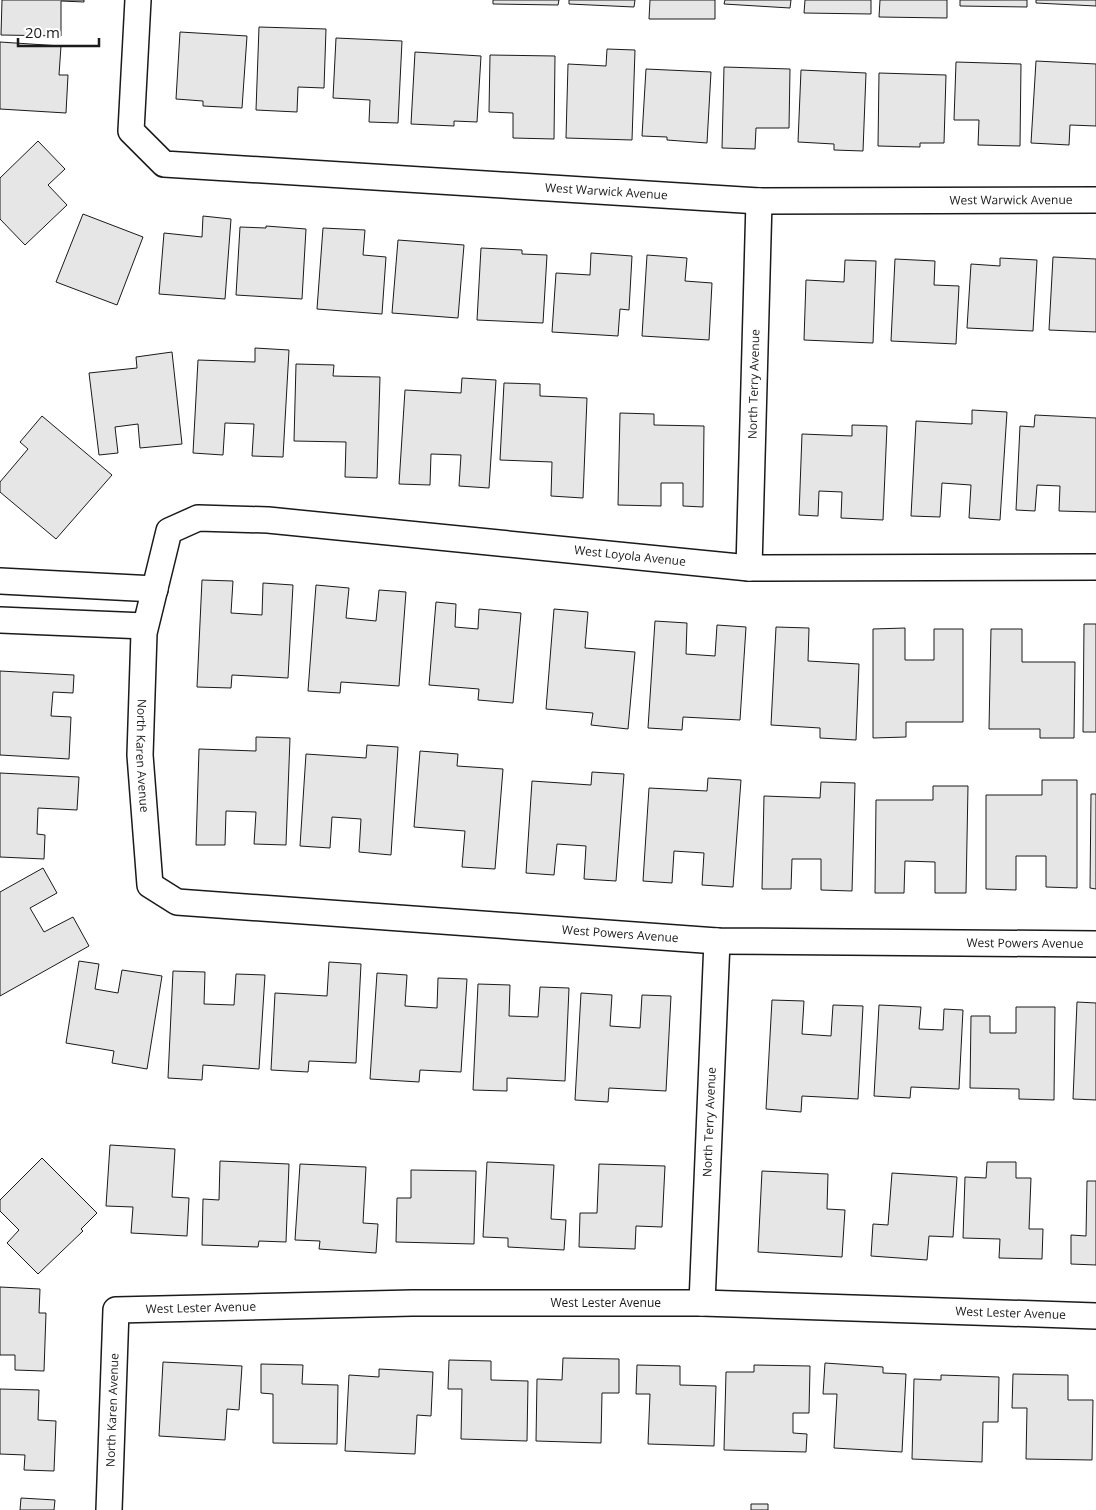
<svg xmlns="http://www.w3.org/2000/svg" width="1096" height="1510" font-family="'Open Sans',sans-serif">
<rect width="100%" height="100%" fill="#fff"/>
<path fill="#e6e6e6" stroke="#1a1a1a" d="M2,0H84V2L61,1V36L1,35Z
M493,0H559L558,5L493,4Z
M569,0H635L634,7L569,4Z
M650,0H715V19H649Z
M725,0H791L790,8L724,4Z
M805,0H871V14L804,13Z
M880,0H947V18L879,17Z
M960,0H1027V7L960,6Z
M1036,0H1096V6L1036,3Z
M259,27L326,29L324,88L298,87L297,112L256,110Z
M180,32L247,36L242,108L203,106V101L176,99Z
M336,38L402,41L398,123L369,122L370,100L333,98Z
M0,42L61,46L59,75H68L66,113L0,109Z
M607,49L635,50L632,140L566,138L568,64L606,66Z
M415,52L481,56L477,122L454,121V126L411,124Z
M490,55L555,56L554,139L513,138V113L489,112Z
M1036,61L1096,64V126L1070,125L1069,145L1031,143Z
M956,62L1021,64L1020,146L978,145L979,120H954Z
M724,67L790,69L789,128H756L755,149L722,148Z
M646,69L711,72L707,143L667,140V137L642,136Z
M801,70L866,73L863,151L834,150V144L798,142Z
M879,73L946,75L944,143H920V147L878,146Z
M38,141L65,169L48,185L67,205L25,245L0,219V178Z
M83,214L143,237L117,305L56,282Z
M203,216L231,219L225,299L159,294L164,233L202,237Z
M266,226L306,229L302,299L236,295L240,227L266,228Z
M323,228L365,230L363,255L386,257L382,314L317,309Z
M398,240L464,245L458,318L392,313Z
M481,248L522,250V254L547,255L543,323L477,320Z
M591,253L632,256L629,310L620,309L618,336L552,332L556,273L590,275Z
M647,255L687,258L685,281L712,283L709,340L642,336Z
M1053,257L1096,259V332L1049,330Z
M1000,258L1037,260L1033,331L967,328L971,264L1000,266Z
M895,259L935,261L934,285L959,286L956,344L891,341Z
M845,260L876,261L873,343L804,340L806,280L844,282Z
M255,348L289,350L283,457L252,456L254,424L225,423L223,455L193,453L198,360L255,362Z
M172,352L182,444L140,448L138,424L115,427L118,453L99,455L89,373L137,368L136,357Z
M296,364L334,365L333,376L380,377L377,478L345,477L346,442L294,441Z
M462,378L496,380L489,488L459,486L461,455L431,454L430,485L399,484L405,390L461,393Z
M504,383L540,384V396L587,398L583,498L551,496L552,462L500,460Z
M972,410L1007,412L1000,520L969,518L971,485L942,483L940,517L911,516L916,421L972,424Z
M620,413L654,414V425L704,426L703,507L683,506V483H661V506L618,505Z
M1035,415L1096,418V512L1059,511L1060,486L1037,485L1035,511L1016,510L1020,426L1034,427Z
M42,416L112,475L56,539L0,492V482L28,449L20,442Z
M852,425L887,426L883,520L841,518L842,492L819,491L818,516L799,515L802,434L852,436Z
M202,580L233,581L231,613L262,615L263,583L293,585L288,678L232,675L231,688L197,687Z
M316,585L349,588L346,618L376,621L379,590L406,592L399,686L341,682L340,693L308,691Z
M436,602L456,604L455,627L478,629L479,609L521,613L513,703L478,700L479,689L429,685Z
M554,609L588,612L585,648L635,652L628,729L591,725L593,713L546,709Z
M655,621L687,623L686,654L715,656L717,625L746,627L740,720L683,717L682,730L648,728Z
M1084,624H1096V732H1083Z
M776,627L809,628L808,661L859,664L856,740L820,738V728L771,725Z
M905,628V660H934V629H963V722H906V737L873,738V629Z
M991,629H1022V662H1075L1074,738H1040V729H989Z
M0,671L74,675L73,693L53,692L51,716L71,717L69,759L0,755Z
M256,737L290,738L286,845L254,844L256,812L226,811L225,845H196L199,749L256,751Z
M367,745L398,747L391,855L359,852L361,819L332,817L330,848L300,846L306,754L366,758Z
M420,751L458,754L457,766L503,769L495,869L462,867L465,831L414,827Z
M592,772L624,774L616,881L584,879L586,846L557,844L554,875L526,873L532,781L591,785Z
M0,773L79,777L77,810L38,808L37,834L45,835L44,859L0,857Z
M708,778L741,780L733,887L702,885L704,853L674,851L672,883L643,881L649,788L707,791Z
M1042,780H1077V888L1046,887V856H1016V890L986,889V795H1042Z
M821,782L855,783L852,891L821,890V859H792L791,889H762L764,796L820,798Z
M933,786H968L966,893H935V862L905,861L904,893H875L876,800H933Z
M1091,794H1096V889L1090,888Z
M43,868L57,893L30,908L44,932L73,917L89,946L0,996V892Z
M79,961L99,964L95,989L118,993L122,970L162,976L147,1069L112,1063L114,1051L66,1043Z
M329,962L361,964L356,1063L309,1061L308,1072L271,1070L275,993L327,996Z
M173,971L205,972L204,1004L234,1005L236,974L265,975L259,1069L203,1065L202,1080L168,1078Z
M377,973L407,975L405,1006L437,1008L438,978L467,979L461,1072L420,1070L419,1082L370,1079Z
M478,984L510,985L509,1016L538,1017L540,987L569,988L565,1081L507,1078V1091L473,1090Z
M581,993L612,995L610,1026L640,1028L642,995L671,996L666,1091L609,1088L608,1102L575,1100Z
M772,1000L804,1001L802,1034L831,1036L833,1005L863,1006L858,1099L802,1096L801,1112L766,1109Z
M1077,1002L1096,1003V1100L1073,1099Z
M879,1005L921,1007L919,1029L943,1030L944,1009L963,1010L959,1089L911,1087L910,1098L874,1096Z
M1016,1007H1055L1054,1100L1019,1099V1089L970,1088L971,1016H990V1033H1016Z
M110,1145L175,1149L172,1197L189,1198L187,1236L131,1233L133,1207L106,1206Z
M42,1158L97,1213L81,1229L83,1231L38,1274L7,1243L19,1230L0,1211V1200Z
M220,1161L289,1164L286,1242L259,1241L258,1247L202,1245L203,1199L219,1200Z
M487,1162L554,1165L551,1219L566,1220L564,1250L508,1247V1238L483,1237Z
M987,1162H1016V1178H1031L1029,1229H1043L1042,1259L999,1258L1000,1239L963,1238L965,1177L986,1178Z
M300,1164L366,1167L363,1223L378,1224L376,1253L319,1249L320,1241L295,1240Z
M599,1164L665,1166L662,1227L636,1226L635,1249L579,1247L580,1213H597Z
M411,1170L476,1171L474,1244L396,1242L397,1198H411Z
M762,1171L828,1174L827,1209L845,1210L842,1257L758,1252Z
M892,1173L957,1177L953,1237L929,1236L927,1260L871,1256L873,1224L888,1225Z
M1087,1181H1096V1265L1071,1264V1235L1086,1236Z
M0,1287L40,1289L39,1313H46L44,1371L15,1370V1355H0Z
M563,1358L619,1359V1393H602L601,1443L536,1441L537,1379L562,1380Z
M449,1360L491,1361V1380L528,1381L527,1441L461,1439L462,1389H448Z
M163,1362L242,1366L239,1410L227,1409L225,1440L159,1436Z
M825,1363L883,1367V1373L906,1374L902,1452L834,1448L837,1394H823Z
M261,1364L303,1365L302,1384L338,1385L337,1444L273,1443V1394L261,1393Z
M637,1365L680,1366V1385L716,1386L714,1446L648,1444L650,1394H636Z
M754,1365L810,1366L809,1413H793V1433L807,1434L806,1452L724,1450L726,1372H754Z
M379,1369L433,1372L431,1416L417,1415L415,1454L345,1451L349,1375L379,1377Z
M1013,1374L1068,1375V1400H1093L1092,1460L1026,1459L1027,1408H1012Z
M941,1375L999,1377L998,1422H983L982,1462L912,1459L914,1379L941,1380Z
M0,1389L39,1390L38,1420L56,1421L54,1471L24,1470L25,1455L0,1454Z
M21,1498L55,1500L54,1510H20Z
M751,1504H768V1510H751Z"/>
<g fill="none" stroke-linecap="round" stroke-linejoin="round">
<defs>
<g id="minor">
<path id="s1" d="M138,0L131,131L164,164L759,201L1096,200"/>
<path id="s2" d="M1096,567L749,568L268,520L198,518L169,531L144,633L140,755L150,885L177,902L717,941L1096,944"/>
<path id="s3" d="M749,568L759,201"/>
<path d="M0,581L155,589"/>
<path d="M0,620L145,626"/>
<path id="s4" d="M702,1303L717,941"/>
<path id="s5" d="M109,1510L116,1310L412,1303H702L1096,1316"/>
</g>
</defs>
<use href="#minor" stroke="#1a1a1a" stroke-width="28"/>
<use href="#minor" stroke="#fff" stroke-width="25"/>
</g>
<g text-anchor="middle" stroke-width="4" stroke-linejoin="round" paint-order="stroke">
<g font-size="12" fill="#1a1a1a" stroke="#fff">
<text dy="4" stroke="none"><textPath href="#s1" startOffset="621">West Warwick Avenue</textPath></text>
<text dy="4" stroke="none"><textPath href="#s1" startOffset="1026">West Warwick Avenue</textPath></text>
<text dy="4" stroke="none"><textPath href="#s3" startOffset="184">North Terry Avenue</textPath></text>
<text transform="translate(630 556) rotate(6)" y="4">West Loyola Avenue</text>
<text dy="4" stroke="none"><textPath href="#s2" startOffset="1160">North Karen Avenue</textPath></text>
<text dy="4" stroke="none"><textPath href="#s2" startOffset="1766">West Powers Avenue</textPath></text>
<text dy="4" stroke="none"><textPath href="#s2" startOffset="2171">West Powers Avenue</textPath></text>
<text dy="4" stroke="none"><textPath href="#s4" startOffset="181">North Terry Avenue</textPath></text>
<text dy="4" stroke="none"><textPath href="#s5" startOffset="690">West Lester Avenue</textPath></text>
<text dy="4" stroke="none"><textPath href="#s5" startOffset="285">West Lester Avenue</textPath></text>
<text dy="4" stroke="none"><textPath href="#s5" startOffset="1095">West Lester Avenue</textPath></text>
<text dy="4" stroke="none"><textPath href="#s5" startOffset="100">North Karen Avenue</textPath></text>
</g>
</g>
<path d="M18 38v8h81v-8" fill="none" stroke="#1a1a1a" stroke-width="2.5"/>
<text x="25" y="38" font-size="15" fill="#1a1a1a" stroke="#ffffff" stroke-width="4" paint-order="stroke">20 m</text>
</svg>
